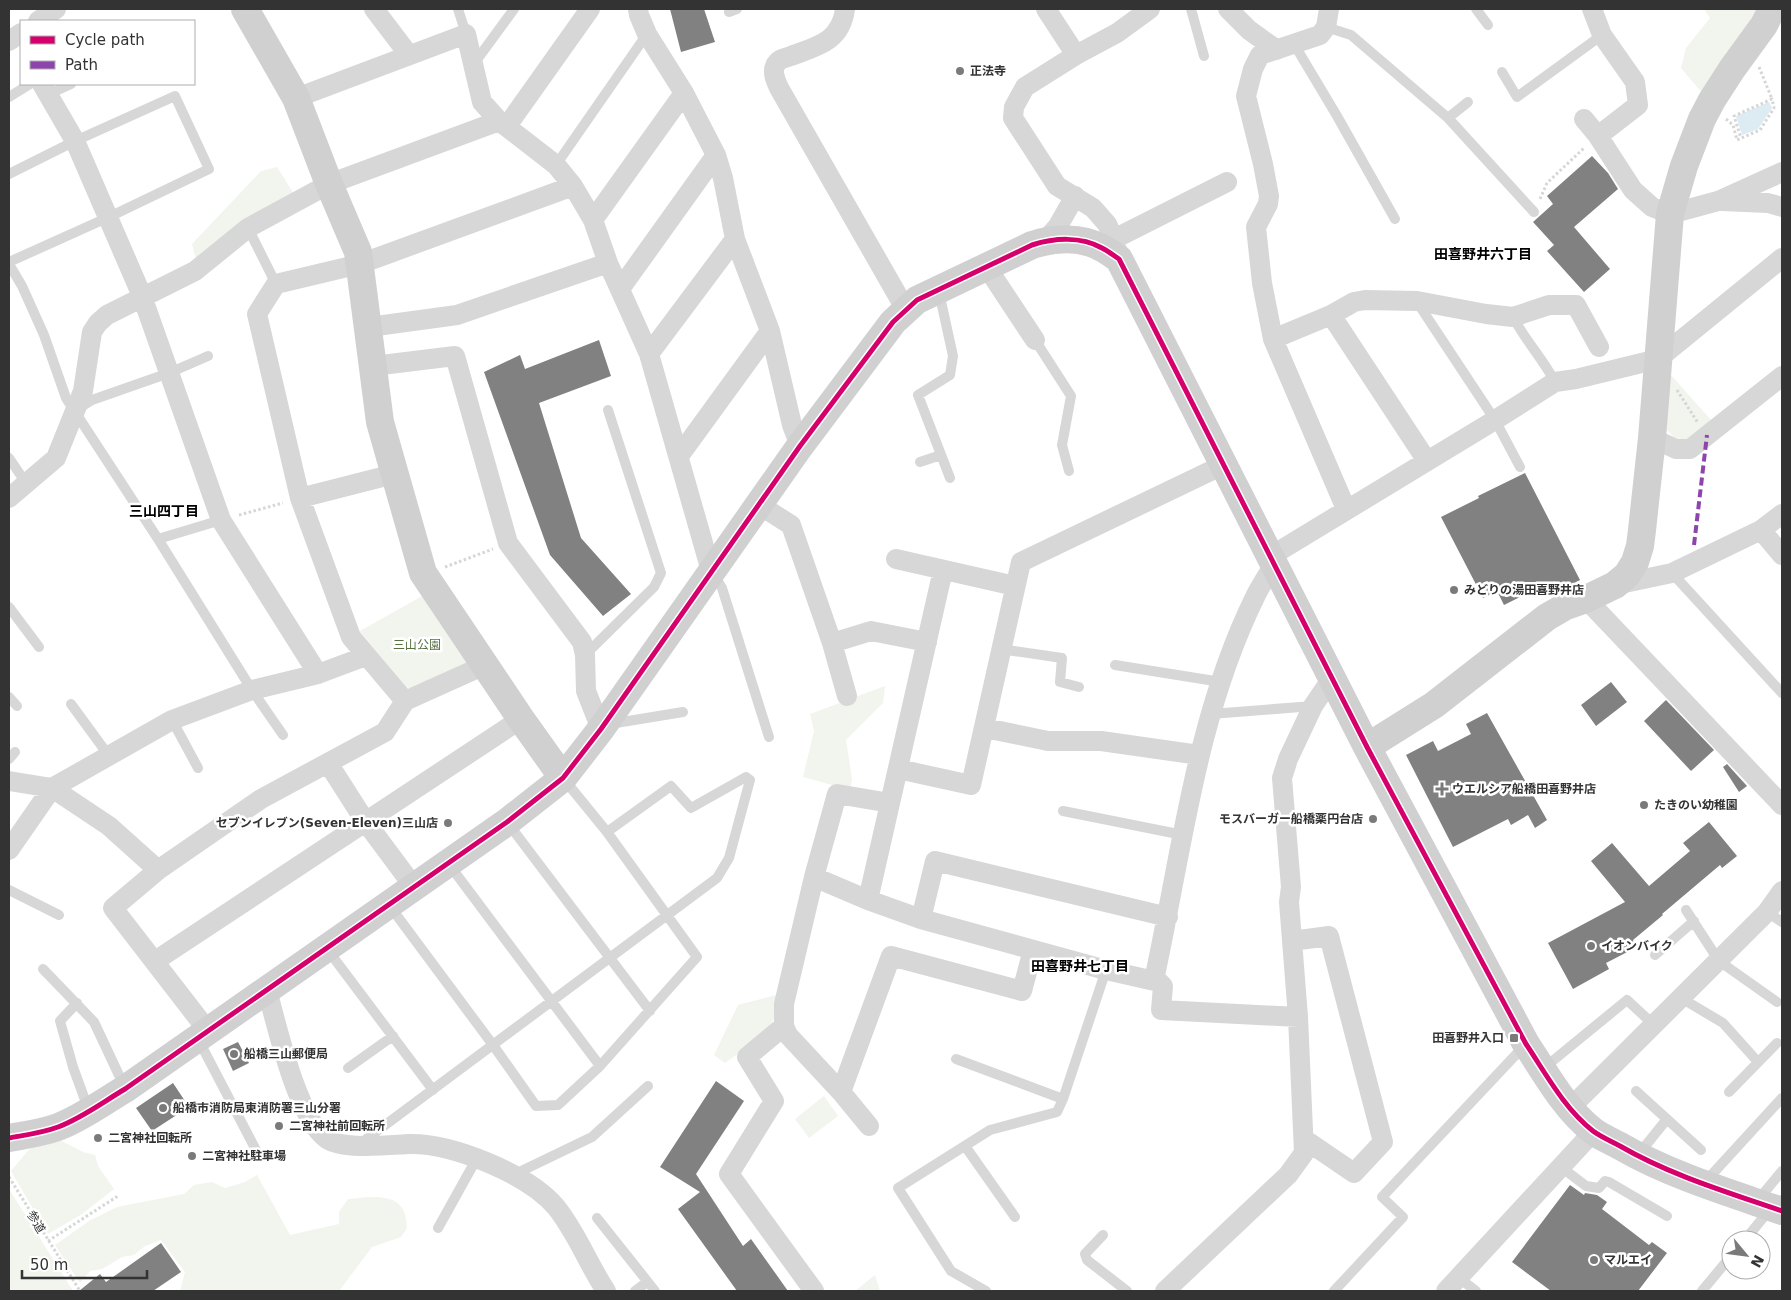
<svg xmlns="http://www.w3.org/2000/svg" width="1791" height="1300" font-family="'DejaVu Sans','Noto Sans JP',sans-serif">
<rect width="100%" height="100%" fill="#fff"/>
<path fill="#f1f5ed" d="M1704,9H1759L1703,94L1681,68L1686,48L1710,18Z
M277,167L294,194L196,260L192,244L261,171Z
M1671,375L1711,420L1684,441L1674,437L1664,427Z
M424,595L467,658L466,665L413,690L406,687L360,631Z
M885,686L883,703L846,740L852,779L850,790L803,777L814,731L810,714Z
M780,994C782,1026 748,1046 725,1063L714,1055L738,1005Z
M824,1096L838,1116L809,1138L795,1119Z
M60,1140L83,1152L95,1155L98,1166L114,1189L82,1214L48,1234L11,1171L32,1146L47,1145Z
M257,1175L290,1235L339,1224V1212L348,1199C364,1198 391,1192 402,1208C406,1213 406,1222 407,1228L401,1237L372,1247L339,1291H180L185,1272L161,1240L145,1246L134,1255L122,1257L102,1269L90,1271L80,1283L55,1245L89,1221L117,1207L184,1194L194,1185L212,1182L225,1188L245,1182Z
M9,1189L73,1291H9Z
M875,1275L880,1291H855Z"/>
<path fill="#ddebf3" d="M1769,102L1772,108L1758,129L1742,135L1736,116Z"/>
<path fill="#818181" d="M670,9H704L715,42L681,52Z
M1592,156L1608,173L1618,189L1574,227L1610,269L1584,292L1547,251L1554,245L1533,222L1553,204L1547,196Z
M599,340L611,376L539,403L581,538L631,594L603,616L550,555L484,372L520,355L525,369Z
M1525,473L1580,580L1554,594L1548,583L1504,605L1497,591L1483,598L1441,517L1479,498L1478,496Z
M1611,682L1627,702L1596,726L1581,705Z
M1666,700L1714,750L1691,771L1644,721Z
M1487,713L1547,820L1535,828L1528,815L1511,825L1508,819L1453,847L1406,755L1433,741L1438,751L1471,734L1466,724Z
M1727,764L1747,786L1739,792L1723,767Z
M1709,822L1737,856L1722,868L1720,865L1662,914L1663,915L1633,940L1637,947L1606,963L1609,969L1573,989L1548,943L1625,902L1591,861L1612,843L1649,886L1690,851L1683,843Z
M238,1042L249,1063L233,1071L223,1049Z
M716,1081L744,1101L696,1174L743,1246L751,1239L788,1291H737L678,1209L700,1192L660,1167Z
M173,1083L189,1107L152,1131L136,1108Z
M1570,1185L1584,1195L1585,1193L1597,1195L1607,1202L1602,1209L1649,1245L1652,1242L1667,1253L1638,1291H1551L1512,1262Z
M161,1243L181,1272L153,1291H79L100,1274L106,1282Z"/>
<g fill="none" stroke-linecap="round" stroke-linejoin="round">
<path stroke="#d6d6d6" stroke-width="3" stroke-dasharray="2.5 2.5" stroke-linecap="butt" d="M1759,67L1772,99
M1726,119L1733,125L1737,140L1760,130L1774,108L1772,99L1734,116L1741,138
M1540,199L1547,183L1584,148
M1677,390L1698,423
M239,515L283,503
M445,567L493,549
M9,1177L80,1291
M48,1241L118,1196"/>
<path stroke="#d7d7d7" stroke-width="10" d="M458,9L466,34
M1191,9L1204,56
M1476,9L1488,25
M729,12L737,9
M1326,27L1351,35L1448,118L1534,212
M1294,44L1337,116L1395,219
M473,65L514,9
M1502,72L1517,97L1602,35
M49,94L71,84
M9,97L30,84
M1448,118L1468,102
M556,165L647,34
M9,174L75,141L175,96L209,169L109,217L9,262
M248,228L276,284
M9,264L22,286L44,335L66,398L158,539L252,690L283,735
M939,292L953,356L950,375L918,395L950,478
M1417,302L1495,420L1520,467
M1513,317C1525,340 1543,359 1555,382
M1035,340L1071,396L1062,445L1069,471
M79,408L92,400L169,373L208,356
M9,458L26,483
M920,462L941,455
M158,539L221,520
M713,573L722,588L769,737
M1672,573L1782,693
M9,607L39,647
M1000,649L1062,658L1060,682L1079,687
M585,655L654,587L661,573L608,410
M1115,665L1221,682
M9,697L17,706
M71,704L109,756
M1211,714L1313,706
M172,720L198,768
M610,724L683,712
M9,759L15,752
M1063,811L1183,835
M507,822L650,1011
M448,863L600,1066
M9,890L59,915
M389,905L493,1045L536,1106L558,1105L600,1066L697,957L607,832L563,778
M1686,910L1719,961L1777,1002
M1767,912L1782,922
M327,949L433,1090
M1655,955L1694,921
M43,969L94,1022L125,1088
M1681,998L1723,1023L1758,1062
M77,1003L60,1021L73,1067L89,1111
M198,1039L257,1152
M956,1059L1063,1099
M348,1068L393,1036
M1544,1068L1627,1000L1654,1025
M1636,1091L1701,1150
M1729,1092L1777,1043
M361,1143L717,878L729,858L750,780L746,777L691,808L671,786L607,832
M965,1146L1015,1217
M1638,1155L1667,1119
M1561,1167L1586,1186L1599,1188L1605,1181L1609,1182L1667,1216
M513,1175L592,1137L648,1086
M1705,1182L1782,1098
M1758,1200L1782,1171
M597,1218L655,1291
M438,1228L477,1158
M1103,1235L1085,1254L1087,1260L1127,1291
M1745,1240L1771,1208
M1459,1278L1476,1291
M635,1291L647,1282
M986,1291L951,1271L898,1188L990,1130L1057,1112L1063,1099L1106,970
M1334,1291L1403,1217L1382,1197L1525,1045
M1702,1291L1731,1256"/>
<path stroke="#d7d7d7" stroke-width="20" d="M374,9L409,55
M638,9L639,15L647,34L684,93L716,155L723,178L735,239L770,331L792,425L800,446
M845,9C841,41 818,46 791,56C784,58 778,59 775,66C772,73 776,81 779,88L906,310
M1046,9L1076,55
M1228,9L1249,30L1277,50
M1329,9L1326,27L1320,35L1260,55L1253,69L1246,96L1263,164L1269,196L1268,204L1256,227L1262,283L1273,339L1346,509
M1592,9L1602,35L1635,82L1638,105L1598,136
M38,21L56,9
M9,41L21,33
M42,84L75,141L142,296L221,520L318,674
M296,98L466,34L482,102L499,121L556,165L573,186L593,220L608,263L649,354L711,571
M1584,119L1598,136L1633,190L1652,207L1670,214L1718,201L1782,172
M507,126L590,9
M1722,201L1768,203L1782,207
M593,220L684,93
M1114,239L1227,182
M1045,241L1058,226L1075,196
M1119,259L1114,239L1107,224L1093,208L1057,186L1013,118L1014,107L1025,87L1076,55L1117,33L1150,9
M986,266L1035,340
M620,289L716,155
M1331,315L1427,461
M369,327L457,315L608,263
M1273,339L1331,315L1354,302L1365,300L1417,301L1486,314L1513,317L1549,305H1576L1599,347
M649,354L735,239
M373,366L455,356L508,543L582,642L585,655L586,691L601,729
M1652,438L1676,449H1690L1782,376
M679,456L770,331
M9,498L56,458L83,391L92,332L98,323L107,315L195,271L248,228L329,184L499,121
M300,498L394,474
M758,504L791,525L832,643L847,696
M1761,530L1782,555
M1271,556L1495,420L1555,382L1576,379L1658,359L1782,258
M896,559L1015,586
M1615,585L1672,573L1761,530L1782,514
M1586,599L1782,805
M832,643L871,631L927,642
M405,701L351,637L300,498L257,314L276,284L360,264L573,186
M985,728L1048,741H1101L1199,755
M328,763L365,821L414,887
M898,769L971,785L1021,562L1223,465
M9,781L52,788L109,826L158,870
M9,850L52,788L172,720L252,690L318,674L366,656
M814,877L868,900L921,919L1106,970L1159,982L1163,986L1161,1010L1298,1017
M868,900L943,570
M921,919L935,861L1168,917
M1292,941L1329,936L1383,1142L1354,1173L1304,1139
M155,961L521,719
M1154,980C1182,851 1196,717 1255,597C1260,586 1268,575 1274,564
M267,990C277,1026 297,1118 327,1139C344,1150 389,1145 409,1144C452,1143 528,1174 556,1207C577,1233 588,1264 606,1291
M784,1026L788,1035L841,1092L869,1126
M208,1031L113,908L158,870L261,799L385,732L405,701L485,665
M841,1092L891,956L1022,991L1033,950
M1570,1108L1767,912L1782,891
M814,1291L729,1174L774,1101L747,1057L784,1026V1004L814,877L837,794L890,803
M1165,1291L1288,1175L1304,1153L1298,1017L1289,902L1291,887L1282,778L1288,759L1313,706L1332,678
M1446,1291L1594,1131"/>
<path stroke="#d0d0d0" stroke-width="28" d="M245,9L296,98L329,184L358,252L380,422L423,573L521,719L563,778
M1367,747L1434,705L1547,617L1566,606L1586,599L1615,585L1627,575L1635,562L1640,546L1642,530L1652,438L1670,214L1684,166L1702,119L1712,100L1732,69L1764,25L1772,9
M9,1138C25,1135 42,1133 58,1127C82,1118 103,1102 125,1089L507,822L563,778L601,729L800,446L893,322L917,300L1032,245C1054,238 1081,236 1102,248C1108,251 1113,255 1119,259L1367,747L1526,1044C1546,1074 1564,1108 1593,1131C1601,1137 1611,1141 1620,1146C1670,1175 1727,1192 1782,1211"/>
<path stroke="#8e44ad" stroke-width="4" stroke-dasharray="8 4" stroke-linecap="butt" d="M1694,545L1707,435"/>
<defs>
<path id="cycleway" d="M9,1138C25,1135 42,1133 58,1127C82,1118 103,1102 125,1089L507,822L563,778L601,729L800,446L893,322L917,300L1032,245C1054,238 1081,236 1102,248C1108,251 1113,255 1119,259L1367,747L1526,1044C1546,1074 1564,1108 1593,1131C1601,1137 1611,1141 1620,1146C1670,1175 1727,1192 1782,1211"/>
</defs>
<use href="#cycleway" stroke="#fff" stroke-width="8"/>
<use href="#cycleway" stroke="#d6006c" stroke-width="5"/>
</g>
<g fill="#7a7a7a" stroke="#fff" stroke-width="2">
<circle cx="960" cy="71" r="5"/>
<circle cx="1454" cy="590" r="5"/>
<path d="M1439.5 781.5h5v5h5v5h-5v5h-5v-5h-5v-5h5z"/>
<circle cx="1644" cy="805" r="5"/>
<circle cx="1373" cy="819" r="5"/>
<circle cx="448" cy="823" r="5"/>
<circle cx="1591" cy="946" r="5"/>
<rect x="1509" y="1033" width="10" height="10" rx="2.5"/>
<circle cx="234" cy="1054" r="5"/>
<circle cx="163" cy="1108" r="5"/>
<circle cx="279" cy="1126" r="5"/>
<circle cx="98" cy="1138" r="5"/>
<circle cx="192" cy="1156" r="5"/>
<circle cx="1594" cy="1260" r="5"/>
</g>
<g text-anchor="middle" stroke-width="5" stroke-linejoin="round" paint-order="stroke">
<g font-size="12" font-weight="bold" fill="#333" stroke="#fff" text-anchor="start">
<text x="970" y="75">正法寺</text>
<text x="1464" y="594">みどりの湯田喜野井店</text>
<text x="1452" y="793">ウエルシア船橋田喜野井店</text>
<text x="1654" y="809">たきのい幼稚園</text>
<text x="1363" y="823" text-anchor="end">モスバーガー船橋薬円台店</text>
<text x="438" y="827" text-anchor="end">セブンイレブン(Seven-Eleven)三山店</text>
<text x="1601" y="950">イオンバイク</text>
<text x="1504" y="1042" text-anchor="end">田喜野井入口</text>
<text x="244" y="1058">船橋三山郵便局</text>
<text x="173" y="1112">船橋市消防局東消防署三山分署</text>
<text x="289" y="1130">二宮神社前回転所</text>
<text x="108" y="1142">二宮神社回転所</text>
<text x="202" y="1160">二宮神社駐車場</text>
<text x="1604" y="1264">マルエイ</text>
</g>
<g font-size="12" fill="#56703f" stroke="#fff">
<text x="417" y="649">三山公園</text>
</g>
<g font-size="12" fill="#333" stroke="#fff">
<text transform="translate(36 1222) rotate(59)" y="4">参道</text>
</g>
<g font-size="14" font-weight="bold" fill="#000" stroke="#fff">
<text x="1483" y="259">田喜野井六丁目</text>
<text x="164" y="516">三山四丁目</text>
<text x="1080" y="971">田喜野井七丁目</text>
</g>
</g>
<rect width="1791" height="1300" fill="none" stroke="#333333" stroke-width="20"/>
<rect x="20" y="20" width="175" height="65" fill="#ffffff" stroke="#adadad"/>
<rect x="30" y="36" width="25" height="8" fill="#d6006c" stroke="#adadad"/>
<text x="65" y="45" font-size="15" fill="#333333">Cycle path</text>
<rect x="30" y="61" width="25" height="8" fill="#8e44ad" stroke="#adadad"/>
<text x="65" y="70" font-size="15" fill="#333333">Path</text>
<g transform="translate(1746 1255) rotate(119)"><circle r="24" fill="#ffffff" stroke="#adadad"/>
<path d="M0-4L9 19L0 12L-9 19Z" fill="#7a7a7a"/>
<text y="-8" font-size="14" font-weight="bold" text-anchor="middle" fill="#333333">N</text>
</g>
<path d="M22 1270v8h125v-8" fill="none" stroke="#333333" stroke-width="2.5"/>
<text x="30" y="1270" font-size="15" fill="#333333" stroke="#ffffff" stroke-width="4" paint-order="stroke">50 m</text>
</svg>
